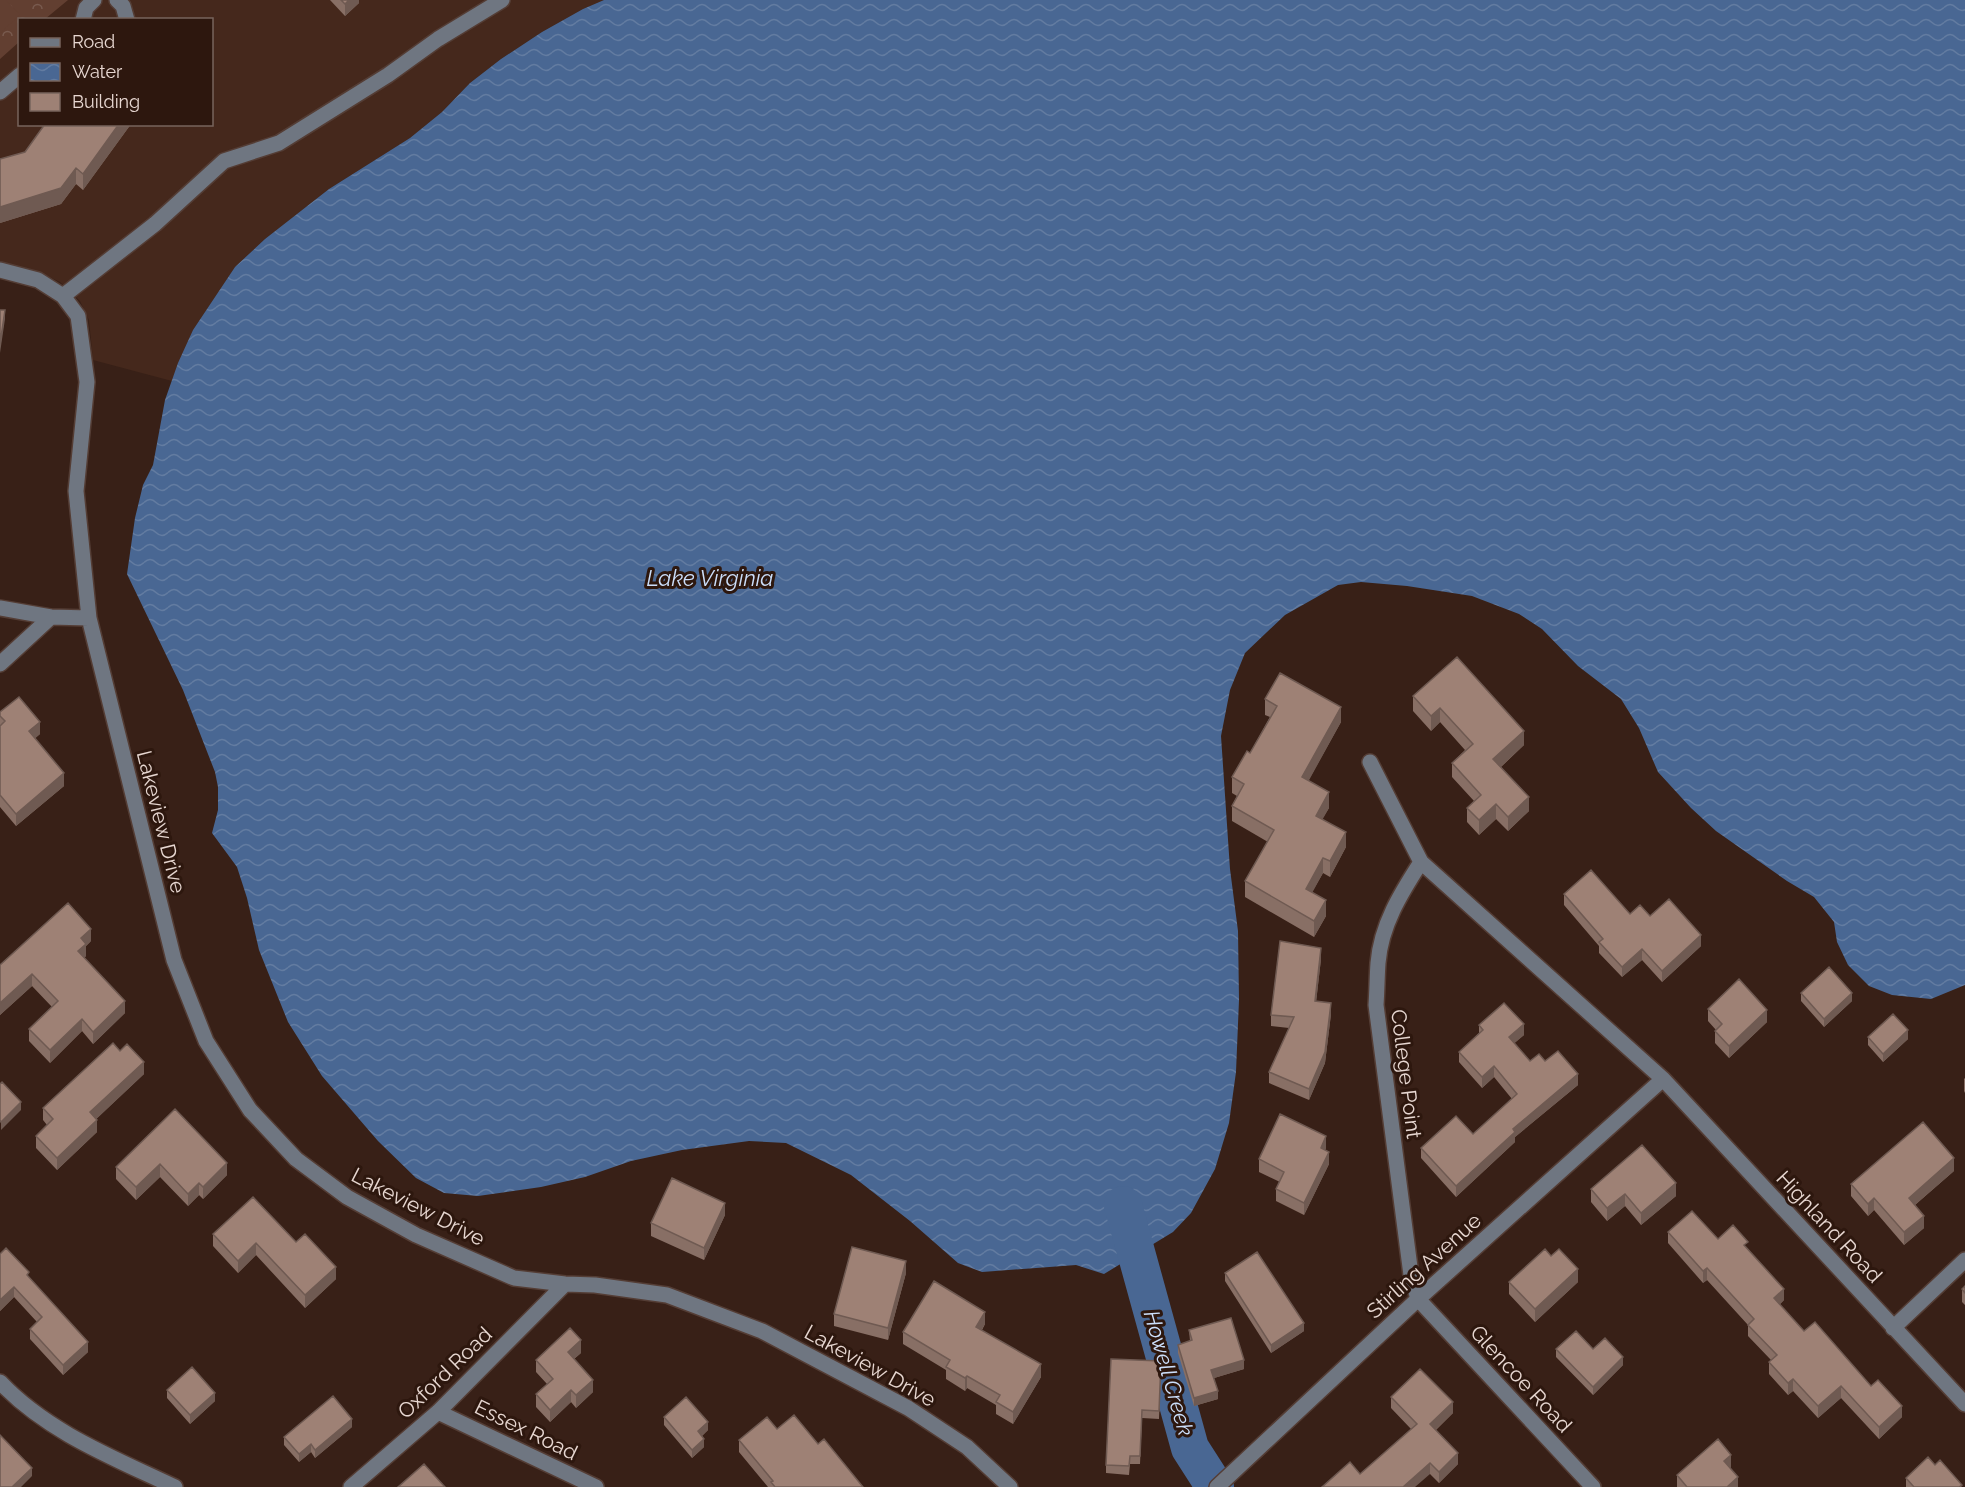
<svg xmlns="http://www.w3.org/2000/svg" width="1965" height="1487" font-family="Raleway,sans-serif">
<defs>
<pattern id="forest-crowns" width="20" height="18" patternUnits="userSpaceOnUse" patternTransform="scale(1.5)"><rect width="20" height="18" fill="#623f31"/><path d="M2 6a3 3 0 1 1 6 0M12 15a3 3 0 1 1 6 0" fill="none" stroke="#785a4e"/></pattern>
<pattern id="water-waves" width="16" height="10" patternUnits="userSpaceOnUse" patternTransform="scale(1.5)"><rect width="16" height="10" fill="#496793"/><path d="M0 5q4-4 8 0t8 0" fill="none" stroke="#637ca1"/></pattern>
</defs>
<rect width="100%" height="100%" fill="#382017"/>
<path fill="#45281c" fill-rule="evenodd" d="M0,0H604L583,9L542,32L501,59L470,83L442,112L410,138L329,189L265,239L235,267L193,330L172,381L93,360L89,320L80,301L60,282L43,274L0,265ZM20,20H212V124H20Z"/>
<path fill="url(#forest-crowns)" d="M0,0H68L45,19L20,20L19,42L0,59Z"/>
<path fill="#623f31" d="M0,0H6L20,15L0,33Z"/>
<path fill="url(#water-waves)" d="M604,0H1965V985L1931,999L1892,995L1869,986L1848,965L1837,942L1834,922L1814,897L1787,881L1716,831L1691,808L1658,772L1639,728L1621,699L1578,666L1542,629L1519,614L1472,596L1407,586L1361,582L1338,585L1285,615L1245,653L1230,690L1221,736L1230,869L1238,931L1239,1000L1236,1072L1229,1123L1215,1169L1191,1213L1173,1232L1104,1274L1076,1265L982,1272L958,1263L910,1221L851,1175L786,1143L749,1141L682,1150L631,1161L585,1177L541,1187L478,1196L444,1193L416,1178L378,1141L322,1076L288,1022L259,950L247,898L237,867L212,833L218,810V787L215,772L183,690L127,574L135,518L143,485L153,465L165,400L178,363L193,330L235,267L265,239L329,189L410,138L442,112L470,83L501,59L542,32L583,9Z"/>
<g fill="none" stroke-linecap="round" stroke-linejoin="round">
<path stroke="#496793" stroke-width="38" d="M1123,1205L1190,1448L1215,1487"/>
<defs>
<path id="minor" d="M117,0L123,6L127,20
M83,20L86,8L94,0
M0,92L20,75
M0,270L38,280L63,296L78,316L87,382L76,491L89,618L174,960L206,1041L250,1110L296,1159L347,1197L416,1235L514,1278L565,1284L595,1285L667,1295L762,1331L908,1408L967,1447L1010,1487
M63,296L155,224L224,161L279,143L388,75L438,39L502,0
M0,608L51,617L89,618
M0,664L51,617
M1370,762L1421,862L1663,1079L1965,1404
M1421,862C1401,893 1381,925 1378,963C1377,977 1377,991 1376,1005L1411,1275L1418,1299L1593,1487
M1893,1328L1965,1260
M0,1382C47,1432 114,1458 175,1487
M438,1412L596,1487
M351,1487L438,1412L565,1284
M1217,1487L1418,1299L1663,1079"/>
</defs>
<use href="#minor" stroke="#543d35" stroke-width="18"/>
<use href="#minor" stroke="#6f7681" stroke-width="15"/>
</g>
<path fill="#886f65" d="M330,0H359V3L345,16Z
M45,124H131L83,190L76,184L61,204L0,223V159L25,152Z
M1413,696L1524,745L1501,767L1529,811L1508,831L1496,819L1479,835L1467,822V808L1474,801L1452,777V763L1465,750L1440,722L1431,731L1413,711Z
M1265,699L1341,722L1308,781L1329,808L1322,819L1346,847L1330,877L1323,873L1312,892L1326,916L1314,937L1245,897V881L1268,842L1232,821V806L1237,796L1232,793V777L1250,753L1270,717L1265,715Z
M0,712L40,734L35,738L64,786L16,826L0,807Z
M1564,894L1630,914L1650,916L1701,946L1662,982L1642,960L1622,977L1599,953V946L1564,905Z
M91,941L86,946V956L84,958L125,1013L93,1044L82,1031L50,1063L29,1041V1029L52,1007L32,986L0,1015V965Z
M1321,959L1316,1002L1331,1014L1325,1063L1309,1100L1269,1083V1072L1289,1028L1271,1026V1015Z
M1801,993L1852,1001L1824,1027L1801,1001Z
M1708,1009L1767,1022L1729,1058L1715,1043V1031L1716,1030L1708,1021Z
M1479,1025L1524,1035L1514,1043L1530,1061H1545L1578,1085L1515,1137V1142L1456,1197L1421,1158V1148L1473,1134L1512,1099L1494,1077L1482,1088L1459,1062V1052L1479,1033Z
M1868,1037L1908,1039L1883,1062L1868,1045Z
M120,1051L144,1074L96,1119L97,1132L57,1170L36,1148V1136L47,1125L43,1120V1108Z
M1965,1078V1093L1964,1091V1079Z
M175,1109L227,1175L203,1199L199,1195L188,1206L160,1177L136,1200L116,1179V1167Z
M1326,1148L1325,1150L1329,1164L1304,1215L1276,1201V1189L1280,1182L1259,1172V1159Z
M1954,1171L1915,1205L1924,1228L1904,1245L1874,1210L1868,1216L1851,1196V1184Z
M1591,1189L1676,1196L1641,1225L1625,1206L1607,1221L1591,1202Z
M725,1215L704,1260L651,1236V1223Z
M1668,1232L1718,1239L1748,1249L1784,1300L1779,1305L1804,1331L1871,1386L1902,1417L1879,1439L1841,1398L1818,1418L1793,1391L1788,1395L1769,1374V1362L1771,1360L1748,1336V1325L1707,1280L1703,1283L1668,1243Z
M213,1234L296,1242L336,1279L305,1308L256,1255L238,1273L213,1246Z
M0,1254L29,1278L88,1352L63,1375L30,1339V1329L37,1322L14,1297L0,1311Z
M1551,1256L1578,1282L1535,1322L1509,1294V1282Z
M906,1273L888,1340L834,1326V1314Z
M1225,1273L1304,1331L1271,1353L1225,1281Z
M1965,1286V1305L1962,1302V1289Z
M985,1324L982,1330L1041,1377L1013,1424L996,1414V1405L967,1388L965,1391L946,1379V1370L903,1344V1332Z
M1189,1330L1244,1369L1214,1378L1218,1399L1194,1406L1178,1353V1345L1190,1341Z
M1556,1349H1593L1623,1365L1593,1395L1556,1357Z
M581,1353L574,1359L593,1392L576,1408L571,1402L550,1422L536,1407V1394L547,1384L536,1372V1360Z
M1161,1369L1159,1419L1142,1418L1140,1464H1130L1129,1475L1106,1473V1465Z
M167,1390L215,1401L190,1424L167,1398Z
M1391,1397L1453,1413L1436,1430L1458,1464L1439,1483L1430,1474L1322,1487L1360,1474L1411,1429L1391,1408Z
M664,1417L708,1430L702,1436L704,1447L692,1458L664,1425Z
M352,1427L315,1458L311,1452L299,1462L284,1445V1437Z
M777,1429L818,1444L863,1487H768L739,1452V1440Z
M1935,1465L1962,1487H1906V1478Z
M1731,1467L1730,1468L1738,1487H1677V1475Z"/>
<path fill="#6f5a52" d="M349,0H359V3L345,16V4Z
M119,124H131L83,190V174Z
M76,168V184L61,204L0,223V207Z
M5,310V319L0,353V344Z
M1341,707V722L1302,793V777Z
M1440,708V722L1431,731V716Z
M40,722V734L29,744V731Z
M1524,731V745L1493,774V759Z
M64,773V786L16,826V814Z
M1329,792V808L1316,831V816Z
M1529,797V811L1508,831V817Z
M1496,804V819L1479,835V820Z
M1346,832V847L1330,877V861Z
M1323,858V873L1306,904V889Z
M1326,900V916L1314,937V921Z
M91,929V941L86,946V956L78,963V951L81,938Z
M1701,935V946L1662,982V971Z
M1321,948V959L1315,1012V1001Z
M1642,949V960L1622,977V967Z
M32,974V986L0,1015V1003Z
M1852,993V1001L1824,1027V1019Z
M125,1001V1013L93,1044V1032Z
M1331,1003V1014L1325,1063L1309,1100V1089Z
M1767,1010V1022L1729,1058V1046Z
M82,1019V1031L50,1063V1050Z
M1524,1024V1035L1509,1048V1037Z
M1908,1030V1039L1883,1062V1054Z
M144,1062V1074L90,1125V1112Z
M1494,1066V1077L1482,1088V1077Z
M1578,1074V1085L1515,1137V1142L1456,1197V1186L1513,1129Z
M21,1102V1110L1,1130V1122Z
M97,1120V1132L57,1170V1158Z
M1326,1136V1148L1321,1160V1148Z
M1329,1152V1164L1304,1215V1203Z
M1954,1158V1171L1909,1210V1198Z
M227,1163V1175L203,1199V1187Z
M160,1164V1177L136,1200V1187Z
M199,1183V1195L188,1206V1194Z
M1676,1183V1196L1641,1225V1213Z
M1625,1194V1206L1607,1221V1208Z
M1874,1198V1210L1868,1216V1204Z
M725,1203V1215L704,1260V1248Z
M1924,1216V1228L1904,1245V1232Z
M256,1243V1255L238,1273V1261Z
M906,1261V1273L888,1340V1328Z
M336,1267V1279L305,1308V1295Z
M1707,1268V1280L1703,1283V1271Z
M1578,1269V1282L1535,1322V1309Z
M14,1287V1297L0,1311V1300Z
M1784,1289V1300L1774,1310V1298Z
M985,1312V1324L976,1339V1327Z
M1304,1323V1331L1271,1353V1345Z
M581,1340V1353L568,1364V1352Z
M88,1342V1352L63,1375V1365Z
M1623,1357V1365L1593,1395V1387Z
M1244,1360V1369L1211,1379V1370Z
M1041,1364V1377L1013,1424V1412Z
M967,1376V1388L965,1391V1378Z
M1793,1379V1391L1788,1395V1383Z
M593,1380V1392L576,1408V1395Z
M1841,1386V1398L1818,1418V1406Z
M571,1390V1402L550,1422V1410Z
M1218,1391V1399L1194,1406V1398Z
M215,1393V1401L190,1424V1415Z
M1453,1402V1413L1430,1435V1424Z
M1902,1406V1417L1879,1439V1427Z
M352,1419V1427L315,1458V1450Z
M708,1422V1430L698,1439V1431Z
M704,1439V1447L692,1458V1450Z
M311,1444V1452L299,1462V1454Z
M1458,1453V1464L1439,1483V1472Z
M1731,1455V1467L1724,1473V1461Z
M1430,1463V1474L1415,1487H1403Z
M32,1468V1476L21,1487H12Z
M1738,1477V1487H1727Z"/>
<path fill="#9e8175" stroke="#6f5a52" stroke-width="1.5" d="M341,0H349L345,4Z
M45,124H119L83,174L76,168L61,188L0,207V159L25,152Z
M0,310H5L0,344Z
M1457,657L1524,731L1493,759L1529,797L1508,817L1496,804L1479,820L1467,808L1481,795L1452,763L1473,744L1440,708L1431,716L1413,696Z
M1280,673L1341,707L1302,777L1329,792L1316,816L1346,832L1330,861L1323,858L1306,889L1326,900L1314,921L1245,881L1274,830L1232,806L1244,784L1232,777L1247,751L1250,753L1277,706L1265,699Z
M19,697L40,722L29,731L64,773L16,814L0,795V726L5,721L0,716V712Z
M1591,870L1630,914L1640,905L1650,916L1669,899L1701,935L1662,971L1642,949L1622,967L1599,942L1603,939L1564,894Z
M68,903L91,929L81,938L86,944L78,951L125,1001L93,1032L82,1019L50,1050L29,1029L58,1001L32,974L0,1003V965Z
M1280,941L1321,948L1315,1001L1331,1003L1325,1052L1309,1089L1269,1072L1294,1017L1271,1015Z
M1829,967L1852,993L1824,1019L1801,993Z
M1739,979L1767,1010L1729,1046L1715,1031L1722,1024L1708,1009Z
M1504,1003L1524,1024L1509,1037L1530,1061L1539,1054L1545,1061L1558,1051L1578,1074L1513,1129L1515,1132L1456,1186L1421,1148L1456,1116L1473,1134L1517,1094L1494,1066L1482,1077L1459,1052L1483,1030L1479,1025Z
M1893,1014L1908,1030L1883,1054L1868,1037Z
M113,1043L120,1051L127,1044L144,1062L90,1112L97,1120L57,1158L36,1136L53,1119L43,1108Z
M2,1082L21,1102L1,1122L0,1120V1084Z
M175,1109L227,1163L203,1187L199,1183L188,1194L160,1164L136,1187L116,1167Z
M1280,1114L1326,1136L1321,1148L1329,1152L1304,1203L1276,1189L1284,1172L1259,1159Z
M1923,1122L1954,1158L1909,1198L1924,1216L1904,1232L1874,1198L1868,1204L1851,1184Z
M1642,1145L1676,1183L1641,1213L1625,1194L1607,1208L1591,1189Z
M672,1178L725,1203L704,1248L651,1223Z
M253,1197L296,1242L305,1234L336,1267L305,1295L256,1243L238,1261L213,1234Z
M1692,1211L1718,1239L1733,1225L1748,1242L1744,1245L1784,1289L1774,1298L1804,1331L1815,1322L1871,1386L1878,1380L1902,1406L1879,1427L1841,1386L1818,1406L1793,1379L1788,1383L1769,1362L1777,1355L1748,1325L1754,1319L1707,1268L1703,1271L1668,1232Z
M852,1247L906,1261L888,1328L834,1314Z
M6,1248L29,1272L27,1275L88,1342L63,1365L30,1329L42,1317L14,1287L0,1300V1254Z
M1545,1249L1551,1256L1559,1249L1578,1269L1535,1309L1509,1282Z
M1257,1252L1304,1323L1271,1345L1225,1273Z
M934,1281L985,1312L976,1327L1041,1364L1013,1412L996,1402L1000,1395L967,1376L965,1378L946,1367L950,1360L903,1332Z
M1965,1286V1293L1962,1289Z
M1231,1318L1244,1360L1211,1370L1218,1391L1194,1398L1178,1345L1192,1340L1189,1330Z
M570,1328L581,1340L568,1352L593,1380L576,1395L571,1390L550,1410L536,1394L553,1379L536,1360Z
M1576,1331L1593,1349L1605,1338L1623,1357L1593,1387L1556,1349Z
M1111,1359L1161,1361L1159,1411L1142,1410L1140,1456H1130L1129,1466L1106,1465Z
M192,1367L215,1393L190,1415L167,1390Z
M1420,1369L1453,1402L1430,1424L1458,1453L1439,1472L1430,1463L1403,1487H1322L1350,1462L1360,1474L1417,1424L1391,1397Z
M333,1396L352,1419L315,1450L311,1444L299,1454L284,1437Z
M686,1397L708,1422L698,1431L704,1439L692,1450L664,1417Z
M794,1415L818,1444L824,1439L863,1487H775L771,1482L773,1481L739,1440L767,1417L777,1429Z
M0,1435L32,1468L12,1487H0Z
M1718,1439L1731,1455L1724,1461L1738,1477L1727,1487H1687L1677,1475Z
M1928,1457L1935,1465L1940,1460L1962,1485L1959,1487H1914L1906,1478Z
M424,1464L445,1487H398Z"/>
<g text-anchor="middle" stroke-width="6" stroke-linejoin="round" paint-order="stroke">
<g font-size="21" fill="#e7d7d1" stroke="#2d170e">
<text transform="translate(161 822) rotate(76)" y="7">Lakeview Drive</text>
<text transform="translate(1406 1074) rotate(83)" y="7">College Point</text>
<text transform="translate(418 1207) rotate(27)" y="7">Lakeview Drive</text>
<text transform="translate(1829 1227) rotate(47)" y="7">Highland Road</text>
<text transform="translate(1424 1266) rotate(-42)" y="7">Stirling Avenue</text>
<text transform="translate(870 1366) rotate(29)" y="7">Lakeview Drive</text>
<text transform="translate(445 1373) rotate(-44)" y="7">Oxford Road</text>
<text transform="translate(1521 1379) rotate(47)" y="7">Glencoe Road</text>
<text transform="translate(526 1430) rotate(26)" y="7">Essex Road</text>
</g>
<g font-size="22" font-style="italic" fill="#cbdefa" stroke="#2d170e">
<text x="710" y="586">Lake Virginia</text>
<text transform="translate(1169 1373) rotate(74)" y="8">Howell Creek</text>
</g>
</g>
<rect x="18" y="18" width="195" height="108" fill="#2d170e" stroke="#77645c" stroke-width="1.5"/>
<rect x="30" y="38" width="30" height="9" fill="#6f7681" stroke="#77645c" stroke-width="1.5"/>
<text x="72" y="48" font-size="18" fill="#e7d7d1">Road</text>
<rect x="30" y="63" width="30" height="18" fill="url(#water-waves)" stroke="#77645c" stroke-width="1.5"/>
<text x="72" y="78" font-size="18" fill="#e7d7d1">Water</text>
<rect x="30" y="93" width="30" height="18" fill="#9e8175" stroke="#77645c" stroke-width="1.5"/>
<text x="72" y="108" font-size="18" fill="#e7d7d1">Building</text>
</svg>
